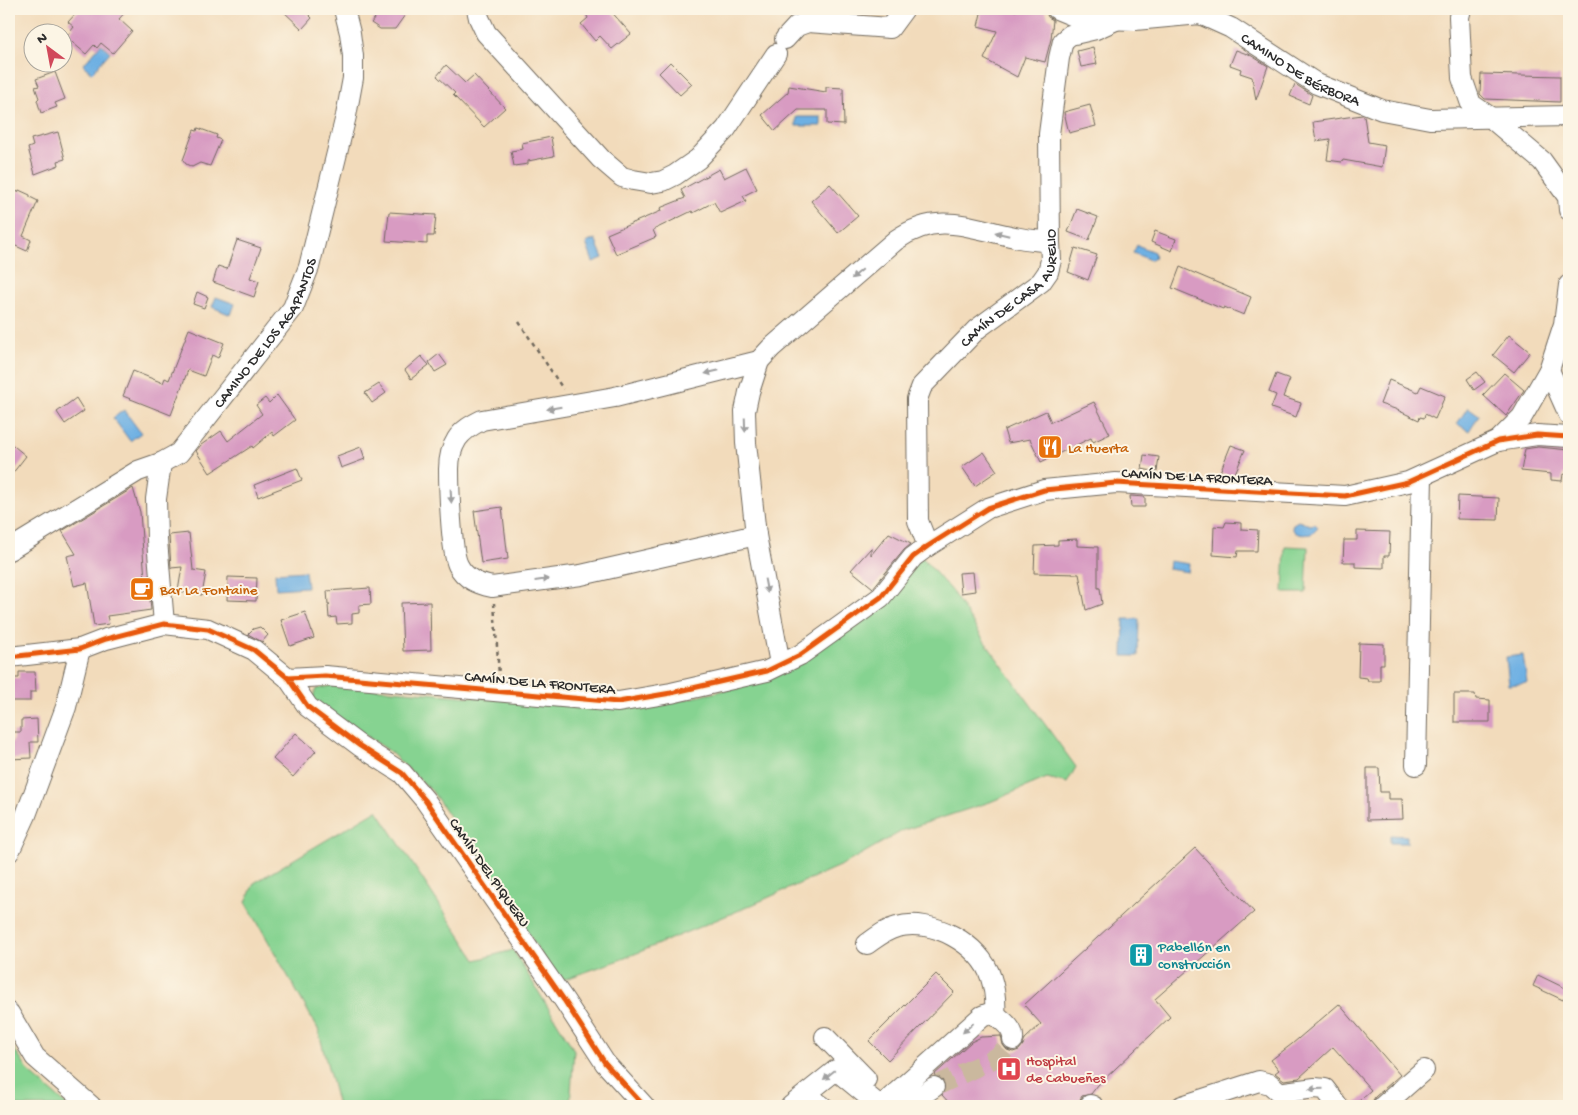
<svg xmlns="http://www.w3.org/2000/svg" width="1578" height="1115" font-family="'Gochi Hand',sans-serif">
<rect width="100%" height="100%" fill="#fcf5e5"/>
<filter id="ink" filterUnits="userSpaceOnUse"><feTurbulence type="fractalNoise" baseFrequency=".02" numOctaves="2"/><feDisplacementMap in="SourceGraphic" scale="10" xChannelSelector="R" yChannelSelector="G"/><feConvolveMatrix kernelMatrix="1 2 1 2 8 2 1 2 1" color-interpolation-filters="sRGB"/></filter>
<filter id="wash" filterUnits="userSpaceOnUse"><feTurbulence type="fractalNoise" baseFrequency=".0096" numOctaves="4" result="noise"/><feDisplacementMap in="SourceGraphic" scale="20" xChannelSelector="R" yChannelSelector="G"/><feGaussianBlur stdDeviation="1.12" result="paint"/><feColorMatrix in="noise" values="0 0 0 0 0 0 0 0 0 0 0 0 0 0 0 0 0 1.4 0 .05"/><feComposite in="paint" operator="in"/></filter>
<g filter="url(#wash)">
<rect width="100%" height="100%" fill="#f2dbbb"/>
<path fill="#86d391" stroke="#587f5e" d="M1285,546L1308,547L1306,593H1283Z
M922,557L953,593L985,642L1076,767L1067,783L1047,778L990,802L904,830L846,863L747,907L625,958L557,982L532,939L432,791L388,750L312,700L316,689L335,685L576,706L648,708L756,683Z
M377,810L476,960L513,950L574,1050L570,1106H338L318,1029L246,902L254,883Z
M9,1041L29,1072L68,1106H9Z"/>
<path fill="#6eb0e3" stroke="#4c6e87" d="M101,44L110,52L92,73L83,65Z
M796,117H821V126H796Z
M595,239L603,258L593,262L586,243Z
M1137,245L1154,252L1155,257L1150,260L1133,253Z
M216,297L235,304L231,315L212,307Z
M1468,407L1479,415L1469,431L1457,424Z
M124,410L141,433L130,441L113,418Z
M1298,521L1310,525L1315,524L1318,527L1311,534C1303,535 1296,536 1292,528L1293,524Z
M1169,561L1189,564L1188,572L1168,569Z
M305,571L307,587L276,589L275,573Z
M1124,619H1139L1138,656H1123Z
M1523,655L1527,683L1509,685L1506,657Z
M1390,835L1407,836V843H1390Z"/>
<g id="blocks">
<path fill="#d89bc2" d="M80,9H128L119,19L132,31L113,53L101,43L97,48L94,45L86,54L66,37L74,27L68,22Z
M281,9H303L312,18L302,29Z
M382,9H397L405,15L395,29H380L371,23Z
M592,9H609L631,34L612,49L600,36L595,41L581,24L588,18L586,14Z
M982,9H1007L1016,11L1017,9H1042L1045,10L1048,17L1053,20L1051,39L1045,62L1025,57L1017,77L984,59L997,31L978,26Z
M1093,47L1097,64L1081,67L1077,51Z
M1236,50L1247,54V53L1268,66L1256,100L1252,77L1240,73L1241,69L1230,65Z
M670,62L692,84L680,95L659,73Z
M446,65L465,83L474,75L505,108L484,127L453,95L455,93L437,76Z
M55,72L65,99L55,103L57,107L41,113L37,100L39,98L35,87L39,86L36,79Z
M1481,74L1560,76V102L1485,99L1480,94Z
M1295,84L1312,95L1309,104L1290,96Z
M789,86L826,92V87L843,88L844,125L827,124V110H798L775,131L762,115L788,92Z
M1090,105L1096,126L1069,133L1064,112Z
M1362,115L1364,116L1368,142L1385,145L1382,167L1343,160L1342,162L1327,160L1330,139L1316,141L1313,122Z
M198,128L217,135L216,138L221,140L210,166L200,163L192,167L186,164L183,160L194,130L197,131Z
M58,132L65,159L58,161L59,165L35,174L28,148L33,146L31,139Z
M551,137L554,156L528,161V164L514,166L511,151L523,149L522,143Z
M746,167L757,189L743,196L746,201L720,213L714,202L693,213L692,211L653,230L656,237L616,254L607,234L661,211L660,208L685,198L681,190L719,169L724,178Z
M830,184L858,216L838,233L811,201Z
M9,189L18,192L19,190L30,195V197L38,201L23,236L31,240L27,251L9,243Z
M1077,209L1098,217L1089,240L1068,232Z
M389,212L436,215L434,236H427V244L386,241Z
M1155,231L1176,239L1172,251L1151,242Z
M237,240L261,248L250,278L259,281L254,297L213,282L218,266L227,269Z
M1075,248L1097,255L1088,280L1068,272Z
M1180,267L1251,297L1244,315L1224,307L1223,309L1172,288Z
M197,292L208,297L204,308L193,304Z
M189,329L224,343L218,358L212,355L204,376L188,370L171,415L123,396L133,371L163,383L165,378L169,380Z
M1509,335L1530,352L1514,372L1493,355Z
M439,354L447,365L435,372L429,362Z
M421,356L429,365L411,379L405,370Z
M1477,372L1485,382L1474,390L1467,379Z
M1504,373L1524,390L1506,416L1483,395Z
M1276,374L1290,379L1283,397L1301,403L1296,417L1271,408L1276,395L1269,392Z
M1389,380L1418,392L1421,386L1445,396L1435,419L1425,414L1424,418L1420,417L1419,420L1395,409L1380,404Z
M379,384L386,393L372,403L365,393Z
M277,395L295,420L274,436L272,432L253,448L252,446L210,473L196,451L201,445L221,431L228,441L262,414L256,405L265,398L269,403Z
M76,398L84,411L65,424L57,412Z
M1094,402L1110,434L1093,442L1091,438L1041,462L1030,439L1008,443L1004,430L1046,411L1051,422Z
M9,442L26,456L9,478Z
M1231,445L1245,450L1233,478L1220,472Z
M361,447L365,459L341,468L337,456Z
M1538,447L1569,450V475L1563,474L1562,481L1551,480V474L1521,471L1525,449Z
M984,452L997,471L975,486L962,467Z
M1144,455L1159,457L1157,472L1142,469Z
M297,468L302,480L258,497L254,485Z
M133,488L140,512L145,579H148L151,610L107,616L109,624L94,626L87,583L74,586L67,556L76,554L62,531Z
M1130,496L1145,497V507H1131Z
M1458,496L1499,498L1498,520L1457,519Z
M502,507L508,559L481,563L474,511Z
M1226,522L1241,523V529L1258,530L1257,551H1238L1237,557L1213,555L1214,526L1224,527Z
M1357,531L1390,532L1389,556H1384V568L1355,567V562H1343L1344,540H1357Z
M189,533L193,570L206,572L202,595L178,591L182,567L171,568L169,535Z
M889,533L911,544L904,550L873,588L851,570L871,548V555Z
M1077,539V546L1098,547V588H1100L1102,604L1086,610L1079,574L1034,573L1035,546L1058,545V540Z
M973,572L975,591L961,593L959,573Z
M228,577L257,578L256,601L227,600Z
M370,588L371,604L359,605V613L352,614V623L337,624L336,617L329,618L328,605L330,604H328L327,591Z
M430,602L431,650L403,651L401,603Z
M305,612L314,638L290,646L281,620Z
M260,627L268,635L262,642L248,634L253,629Z
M1359,643L1384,644V664H1380V681H1368L1367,678L1358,677Z
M19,672H35L36,692H30V701H9V678H19Z
M1454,694H1475L1476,699L1490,700V722H1454Z
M37,719L38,742H30L31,758L9,759V743L13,742V732H21V720Z
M296,733L316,751L293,777L273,759Z
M1367,768H1379L1380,792H1388V799H1402L1403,819L1367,820Z
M1195,848L1254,912L1155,999L1170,1017L1098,1085L1091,1094L1082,1096L1079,1101L1078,1106H952L942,1095L946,1087L944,1081L940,1077L934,1075L971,1042L981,1037L1001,1036L1003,1045L1007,1050L1013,1052L1019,1050L1023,1045L1025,1039L1041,1024L1024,1005Z
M936,974L954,992L888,1060L869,1041Z
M1538,975L1569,990L1563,1000L1533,986Z
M1339,1004L1400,1075L1375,1097L1370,1106H1353L1371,1090L1333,1047L1299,1078L1284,1080L1275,1073L1279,1070L1271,1060L1292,1044Z"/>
</g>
</g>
<g filter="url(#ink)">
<use href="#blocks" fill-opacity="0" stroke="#71695d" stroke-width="1"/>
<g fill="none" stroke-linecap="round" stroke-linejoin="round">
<path stroke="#cab89e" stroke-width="20" stroke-dasharray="20 10" stroke-linecap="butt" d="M934,1087L999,1056L1013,1040"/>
<defs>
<g id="minor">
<path d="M477,9L479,18L486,33L601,159L622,177L633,180L651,183L663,181L675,175L698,159L726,129L776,54"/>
<path id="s1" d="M1057,9L1074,16L1102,19L1135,20L1200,14L1231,28L1317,84L1382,110L1430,119L1569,116"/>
<path d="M1461,9L1459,17L1462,78L1471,104L1490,117L1542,161L1568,197L1569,210"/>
<path d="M785,39L797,26L808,22L890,28L904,9"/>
<path d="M1549,370L1569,415"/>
<path d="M1498,441L1522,417L1549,370L1564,324L1569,285"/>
<path d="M161,463L156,499L157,540L164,624"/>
<path d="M756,535L581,575L492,587C478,584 465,579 458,565C451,551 449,486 449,469C449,459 452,447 457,439C463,430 472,425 482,420L615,397L759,361"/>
<path id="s2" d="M928,546L918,521L917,399L922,386L977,329L1041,282L1048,272L1051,260L1050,242L1049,134L1059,58L1063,41L1070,35L1096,29L1118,19"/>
<path id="s3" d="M9,550L138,471L161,463L179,453L293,308L309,267L346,116L353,78V56L350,33L344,9"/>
<path d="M9,657L80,649L106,639L164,624L208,629L254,650L288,678L308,707L360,746L402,773L425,800L564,1000L605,1063L644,1106"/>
<path d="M780,664L756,535L746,443L745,411L749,392L759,361L771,348L896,240C938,210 970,228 1015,237C1026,240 1038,240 1050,242"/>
<path d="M288,678L325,676L618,702L671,693L767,671L800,655L881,597L913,557L928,546L988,508L1044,490L1116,483L1345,496L1408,482L1498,441L1537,435L1569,437"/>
<path d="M1416,765L1422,476"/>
<path d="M9,852L26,815L66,707L80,649"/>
<path d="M867,944C877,937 885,930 897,927C931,917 981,944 991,978C995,990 996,1003 995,1016"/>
<path d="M9,1013L35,1057L91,1106"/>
<path d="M825,1037L866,1079"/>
<path d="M1285,1092L1315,1088L1325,1089L1338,1106"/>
<path d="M806,1095L822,1106"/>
<path d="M1090,1105L1093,1106"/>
<path d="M791,1106L836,1070L880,1106"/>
<path d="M884,1106L887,1101L982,1016L992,1012C1000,1019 1015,1028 1013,1040"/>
<path d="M906,1106L934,1087"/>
<path d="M1182,1106L1259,1081L1270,1084L1278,1091"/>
<path d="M1383,1106L1424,1070"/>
</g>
</defs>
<use href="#minor" stroke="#71695d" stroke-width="22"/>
<path stroke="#71695d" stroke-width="2.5" stroke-dasharray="4 4" stroke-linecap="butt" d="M519,322L563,389
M494,603L499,675"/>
<use href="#minor" stroke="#fff" stroke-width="20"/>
<defs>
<path id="cycleway" d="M9,657L80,649L106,639L164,624L208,629L254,650L288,678L308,707L360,746L402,773L425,800L564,1000L605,1063L644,1106
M288,678L325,676L618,702L671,693L767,671L800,655L881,597L913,557L928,546L988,508L1044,490L1116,483L1345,496L1408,482L1498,441L1537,435L1569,437"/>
</defs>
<use href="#cycleway" stroke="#fcf5e5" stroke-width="8"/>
<use href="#cycleway" stroke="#e8590c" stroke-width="5"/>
</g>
<defs><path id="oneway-solid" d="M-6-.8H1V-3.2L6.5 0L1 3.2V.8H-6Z" transform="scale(1.25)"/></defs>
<g fill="#a0a0a0">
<use href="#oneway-solid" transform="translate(1002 234) rotate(-166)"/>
<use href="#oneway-solid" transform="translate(857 274) rotate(140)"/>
<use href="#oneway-solid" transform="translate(712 372) rotate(166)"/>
<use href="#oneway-solid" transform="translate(554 408) rotate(170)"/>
<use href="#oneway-solid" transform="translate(745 425) rotate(88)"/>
<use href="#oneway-solid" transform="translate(451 496) rotate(87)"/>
<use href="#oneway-solid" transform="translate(542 580) rotate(-7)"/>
<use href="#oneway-solid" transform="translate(766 586) rotate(79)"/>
<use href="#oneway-solid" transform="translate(968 1028) rotate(138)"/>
<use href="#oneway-solid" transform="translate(829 1075) rotate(141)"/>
<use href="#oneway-solid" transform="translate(1316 1089) rotate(179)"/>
</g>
</g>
<defs>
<symbol id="restaurant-square" viewBox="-11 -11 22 22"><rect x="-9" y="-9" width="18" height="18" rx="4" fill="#e8710a" stroke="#fcf5e5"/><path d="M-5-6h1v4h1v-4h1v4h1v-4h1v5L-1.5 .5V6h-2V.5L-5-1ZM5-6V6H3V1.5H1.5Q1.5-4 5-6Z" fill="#fff"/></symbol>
<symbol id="cafe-square" viewBox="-11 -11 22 22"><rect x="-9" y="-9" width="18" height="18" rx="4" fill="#e8710a" stroke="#fcf5e5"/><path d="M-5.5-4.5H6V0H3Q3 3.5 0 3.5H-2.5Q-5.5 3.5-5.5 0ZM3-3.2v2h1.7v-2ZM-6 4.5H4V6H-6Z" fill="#fff"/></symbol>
<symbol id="building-square" viewBox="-11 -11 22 22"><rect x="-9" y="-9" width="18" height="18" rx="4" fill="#0f9aa8" stroke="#fcf5e5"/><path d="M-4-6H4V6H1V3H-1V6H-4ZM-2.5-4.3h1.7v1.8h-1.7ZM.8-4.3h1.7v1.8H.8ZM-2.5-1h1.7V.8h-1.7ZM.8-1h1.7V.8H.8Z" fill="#fff"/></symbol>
<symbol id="hospital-square" viewBox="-11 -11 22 22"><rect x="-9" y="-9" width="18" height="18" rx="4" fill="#e0444e" stroke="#fcf5e5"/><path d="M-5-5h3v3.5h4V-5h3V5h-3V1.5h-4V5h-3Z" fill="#fff"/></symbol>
</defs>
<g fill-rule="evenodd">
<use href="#restaurant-square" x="1036" y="433" width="28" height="28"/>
<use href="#cafe-square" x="128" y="575" width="28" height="28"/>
<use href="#building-square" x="1127" y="941" width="28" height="28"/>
<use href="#hospital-square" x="995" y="1055" width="28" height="28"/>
</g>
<g text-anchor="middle" stroke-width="4" stroke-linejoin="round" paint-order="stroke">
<g font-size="15" fill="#2b2b2b" stroke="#fcf5e5">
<text dy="5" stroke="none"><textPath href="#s1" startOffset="260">CAMINO DE BÉRBORA</textPath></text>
<text dy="5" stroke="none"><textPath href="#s2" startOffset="299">CAMÍN DE CASA AURELIO</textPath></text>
<text dy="5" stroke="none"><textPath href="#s3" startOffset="345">CAMINO DE LOS AGAPANTOS</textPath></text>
<text transform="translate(1197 476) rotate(3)" y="5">CAMÍN DE LA FRONTERA</text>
<text transform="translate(540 682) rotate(5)" y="5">CAMÍN DE LA FRONTERA</text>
<text transform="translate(490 872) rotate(55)" y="5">CAMÍN DEL PIQUERU</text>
</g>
<g font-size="15" fill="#c56008" stroke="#fcf5e5" text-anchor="start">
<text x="1068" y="452">La Huerta</text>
<text x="160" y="594">Bar La Fontaine</text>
</g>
<g font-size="15" fill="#0d838f" stroke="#fcf5e5" text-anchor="start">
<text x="1158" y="951">Pabellón en<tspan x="1158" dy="17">construcción</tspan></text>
</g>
<g font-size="15" fill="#be3a42" stroke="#fcf5e5" text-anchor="start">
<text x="1026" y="1065">Hospital<tspan x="1026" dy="17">de Cabueñes</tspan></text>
</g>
</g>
<rect width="1578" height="1115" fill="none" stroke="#fcf5e5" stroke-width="30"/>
<g transform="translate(48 48) rotate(328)"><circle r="24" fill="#fcf5e5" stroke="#a8a49b"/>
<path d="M0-4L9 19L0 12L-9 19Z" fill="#d1495b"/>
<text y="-8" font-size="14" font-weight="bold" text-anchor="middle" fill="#2b2b2b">N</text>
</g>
</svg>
